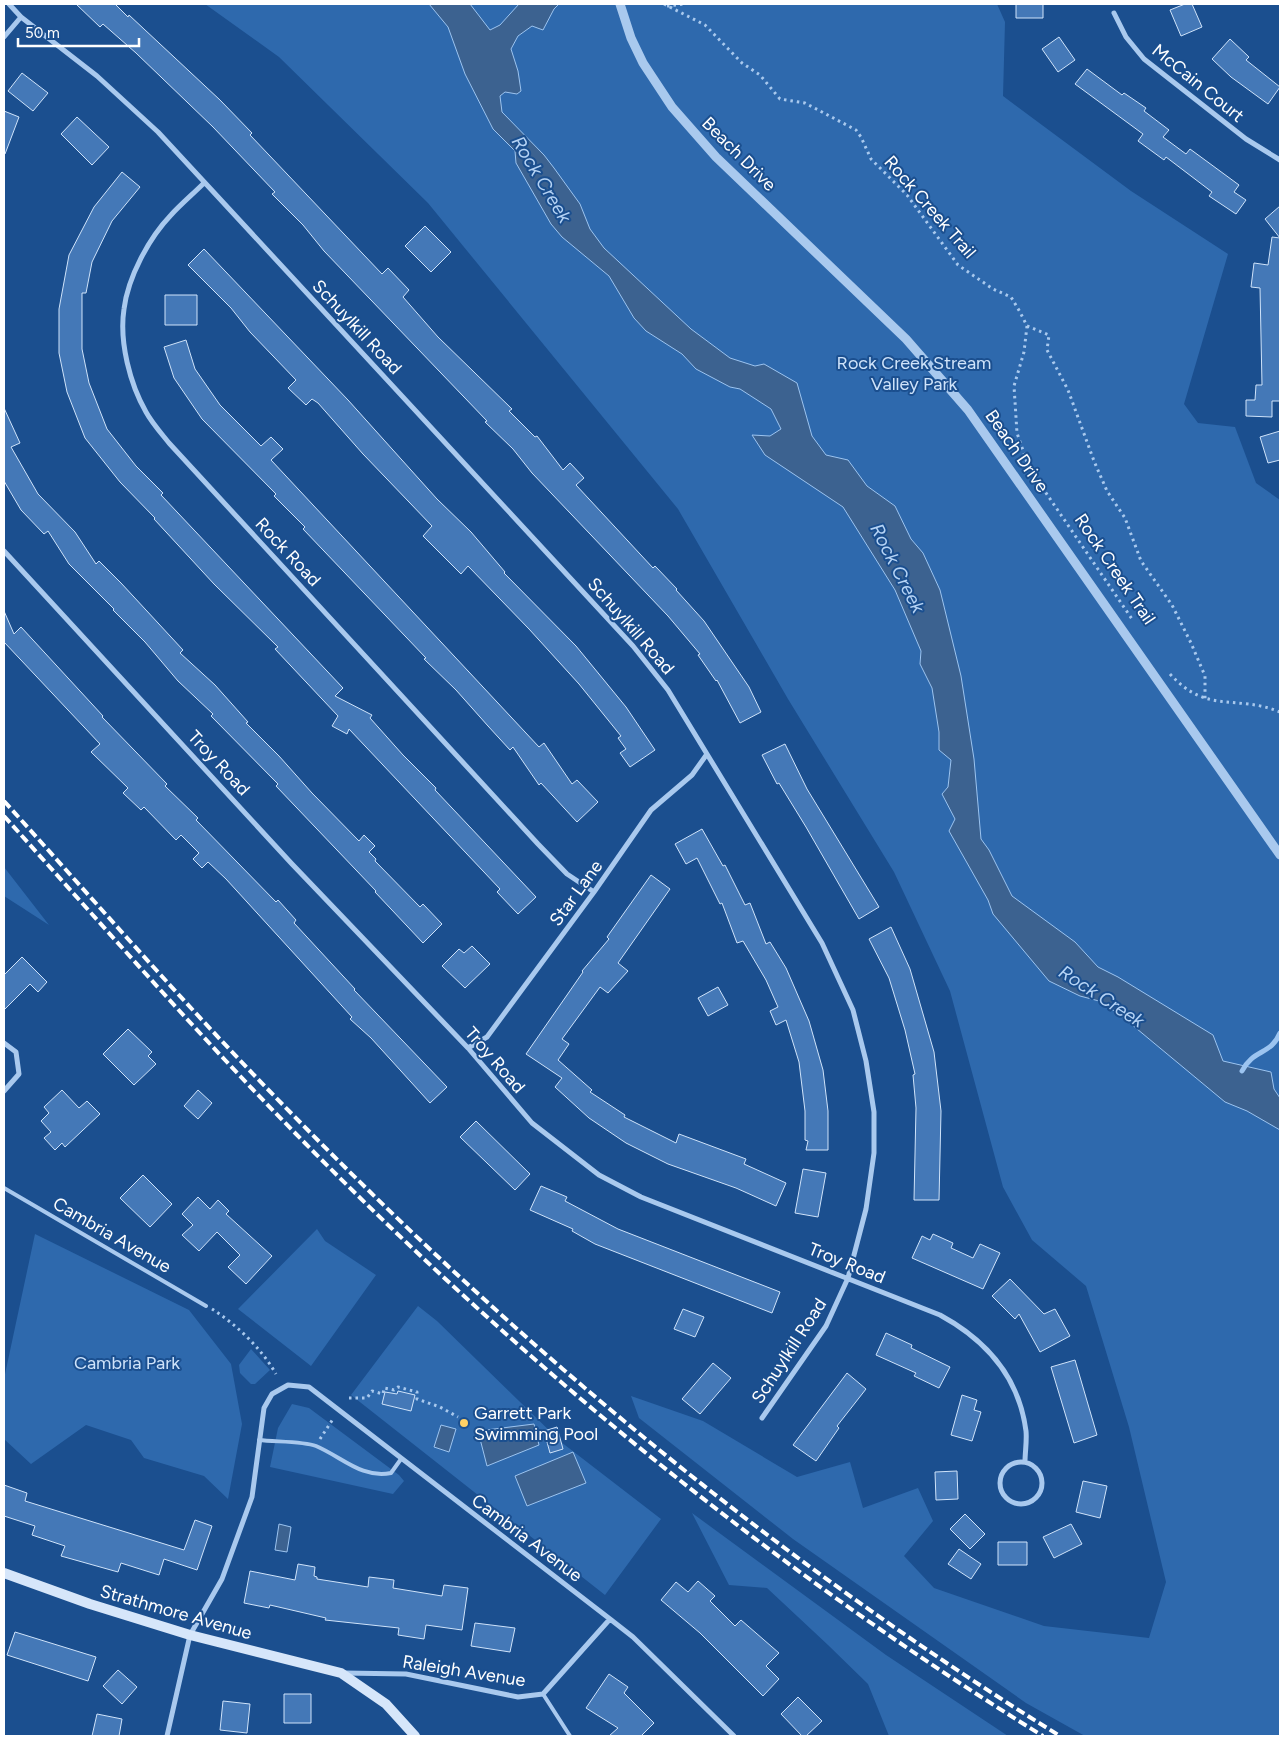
<svg xmlns="http://www.w3.org/2000/svg" width="1284" height="1740" font-family="Figtree,sans-serif">
<rect width="100%" height="100%" fill="#1b4f8f"/>
<path fill="#2e69ad" d="M205,4H997L1005,22L1003,96L1131,191L1228,254L1184,404L1198,423L1235,427L1256,483L1280,500V1736H1085L1026,1703L793,1539L639,1418L631,1396L703,1421L797,1477L850,1462L863,1508L918,1488L933,1521L904,1556L934,1588L1044,1626L1149,1638L1166,1582L1129,1427L1086,1286L1032,1240L1003,1187L950,991L894,872L788,699L678,509L428,203L279,57Z
M4,867L49,925L4,896Z
M317,1229L325,1241L376,1275L311,1366L238,1309Z
M35,1234L189,1310L231,1364L242,1424L228,1499L204,1476L144,1458L131,1440L86,1425L31,1464L4,1439V1379Z
M418,1306L437,1321L561,1442L661,1519L605,1595L351,1395Z
M251,1349L270,1370L255,1384H251L240,1373L239,1365Z
M292,1404L309,1408L399,1475L404,1481L393,1494L270,1467L278,1428Z
M692,1513L886,1655L1008,1736H889L868,1684L828,1645L767,1588L729,1585Z"/>
<path fill="#3c6290" stroke="#9cc4f0" d="M429,4H470L490,30L500,25L519,4H559L554,9L543,30L532,26L518,36L511,49L518,71L521,91L517,94L505,92L500,96L502,112L544,155L554,168L580,204L590,229L604,248L691,329L730,358L755,366L764,364L797,383L812,436L826,455L848,460L867,486L895,506L911,539L923,553L940,590L961,676L974,759L981,839L989,850L1012,896L1075,942L1098,967L1118,977L1213,1035L1223,1061L1271,1072L1274,1089L1280,1098V1130L1247,1111L1225,1102L1119,1014L1099,1001L1080,996L1049,981L993,914L988,900L949,831L955,819L942,794L948,787L951,760L939,750V732L932,688L920,664L921,651L895,590L843,507L765,455L752,435L770,436L781,429L771,409L740,389L730,387L696,369L682,354L646,331L634,318L609,276L562,237L551,224L516,163L515,151L493,129L465,74L448,27Z
M534,1424L539,1445L487,1466L478,1431Z
M441,1425L456,1429L449,1452L434,1447Z
M573,1452L586,1483L527,1506L515,1476Z
M279,1524L291,1527L287,1552L275,1550Z"/>
<g fill="none" stroke-linecap="round" stroke-linejoin="round">
<path stroke="#9cc4f0" stroke-width="5" d="M1242,1071C1253,1049 1271,1055 1280,1033"/>
</g>
<path fill="#4478b7" stroke="#cfe3fa" d="M76,4H115L128,17L129,15L220,100L252,133L250,135L382,274L388,268L409,290L403,297L438,337L512,409L509,411L535,437L537,436L563,470L570,463L584,478L576,485L653,568L655,566L677,589L676,590L704,621L749,687L761,712L740,723L717,680L716,681L698,655L700,654L668,616L532,473L513,449L485,422L487,421L324,251L303,225L272,194L275,192L213,127L136,53L103,24L100,27Z
M1016,4H1043V18H1016Z
M1185,4H1192L1202,27L1181,36L1170,10Z
M1059,37L1075,60L1058,72L1042,49Z
M1230,39L1249,57L1246,60L1280,87L1268,104L1231,77L1212,59Z
M1087,69L1122,95L1124,93L1146,108L1144,111L1169,130L1163,137L1186,154L1190,149L1239,185L1234,192L1246,200L1236,214L1209,196L1212,192L1166,157L1164,160L1138,141L1143,134L1075,84Z
M22,73L48,93L33,111L8,91Z
M4,111L19,117L5,154H4Z
M77,117L109,147L92,165L61,134Z
M122,172L140,187L112,221L92,262L86,293H82V349L89,383L107,429L136,466L163,493L161,495L343,688L335,696L372,715L370,718L403,755L436,788L435,790L536,897L518,914L497,892L500,889L349,729L347,734L332,726L338,716L275,649L278,647L214,584L154,519L155,518L120,482L85,438L67,392L59,353V309L69,255L94,207Z
M1280,206V238L1265,219Z
M425,226L451,252L431,272L405,246Z
M1272,237L1280,238V401H1272V417L1246,416V400H1255L1256,385H1262L1260,288L1251,287L1254,263L1268,265Z
M204,249L348,400L437,499L471,532L505,572L504,573L576,646L626,707L655,750L630,767L620,753L626,749L618,738L621,736L579,684L529,629L468,566L461,574L423,536L432,526L363,454L318,403L312,399L306,405L288,388L296,380L250,332L231,308L188,265Z
M165,295H197V325H165Z
M186,340L195,369L220,405L261,446L271,437L283,449L271,460L539,747L544,743L572,784L577,780L598,802L577,822L541,783L539,785L513,747L510,750L488,726L456,690L424,659L426,658L303,529L305,527L274,496L276,494L202,419L174,378L164,347Z
M4,408L20,443L11,447L38,494L75,532L96,564L99,561L121,583L183,650L180,653L215,685L248,722L246,723L279,756L312,793L359,841L364,835L375,846L369,852L376,859L375,861L420,907L423,904L442,924L423,943L375,892L376,891L276,786L278,784L211,716L213,714L178,681L145,642L113,610L114,609L69,564L48,531L44,534L21,510L4,481Z
M1280,431V460L1268,463L1260,437Z
M4,611L14,634L21,627L103,716L102,717L167,784L165,786L198,818L196,820L276,902L278,900L296,920L294,923L355,989L354,990L447,1087L430,1103L371,1038L350,1019L352,1017L226,879L208,862L202,868L193,859L199,853L181,835L176,840L144,807L141,810L123,793L128,788L91,752L100,744L4,642Z
M785,744L807,789L879,907L859,919L806,827L779,783L777,784L762,755Z
M702,829L723,866L725,865L745,905L750,903L766,944L770,942L786,968L809,1021L823,1070L828,1111V1150H806L808,1141L805,1140V1111L799,1062L786,1020L776,1025L770,1011L778,1007L766,980L743,941L737,943L722,903L720,904L697,858L686,864L675,844Z
M651,875L670,889L618,963L628,971L608,993L600,987L562,1039L569,1044L558,1060L592,1090L590,1092L625,1115L624,1117L676,1143L679,1134L746,1159L744,1164L786,1183L776,1206L736,1188L668,1164L626,1143L589,1118L555,1087L562,1078L526,1054L583,972L582,971L609,939L607,937Z
M891,927L910,969L934,1052L941,1111L939,1200H914L916,1108L913,1075L915,1074L905,1030L889,978L869,939Z
M472,946L490,964L465,988L442,966L459,949L464,953Z
M22,957L47,982L38,992L30,984L4,1010V975Z
M718,987L728,1005L708,1016L698,998Z
M128,1029L152,1052L148,1056L156,1064L134,1085L103,1054Z
M62,1090L79,1108L87,1101L100,1114L65,1147L62,1143L55,1150L44,1138L51,1132L41,1121L49,1113L44,1107Z
M198,1090L212,1103L198,1119L184,1106Z
M476,1121L530,1174L515,1190L460,1137Z
M803,1169L826,1173L818,1217L795,1213Z
M143,1175L172,1204L150,1227L120,1198Z
M541,1186L567,1197L565,1201L618,1229L780,1292L772,1313L595,1244L572,1231L573,1229L530,1210Z
M198,1197L210,1209L218,1200L229,1211L226,1214L272,1256L246,1284L228,1267L240,1255L217,1232L199,1251L182,1235L193,1225L182,1214Z
M933,1234L953,1243L951,1248L973,1258L980,1244L1000,1253L983,1289L912,1258L922,1236L930,1240Z
M1010,1279L1044,1314L1055,1309L1070,1336L1040,1352L1019,1314L1015,1319L992,1296Z
M683,1309L704,1317L695,1337L674,1329Z
M886,1333L912,1345L911,1348L950,1367L939,1388L914,1376L916,1373L876,1355Z
M1075,1360L1097,1435L1074,1443L1051,1367Z
M713,1363L731,1378L700,1414L682,1399Z
M847,1373L866,1389L837,1426L839,1428L816,1461L793,1445Z
M398,1391L415,1395L411,1411L382,1404L385,1392L397,1394Z
M962,1395L977,1400L974,1410L981,1412L972,1441L951,1435Z
M557,1427L563,1449L550,1453L544,1431Z
M957,1471L958,1499L936,1500L935,1472Z
M1083,1481L1107,1486L1100,1518L1076,1512Z
M4,1485L27,1493L25,1501L184,1550L195,1520L212,1526L197,1570L164,1559L159,1575L121,1563L118,1572L61,1556L65,1546L32,1535L35,1526L4,1516Z
M965,1514L985,1534L970,1549L950,1529Z
M1071,1524L1082,1544L1054,1558L1043,1537Z
M998,1542H1027V1565H998Z
M959,1549L981,1564L971,1579L948,1564Z
M298,1564L315,1567L314,1576L317,1577V1579L368,1587L369,1577L394,1580L393,1588L442,1596L444,1585L468,1588L462,1630L426,1625L424,1639L398,1635L399,1628L325,1620L326,1618L270,1605L269,1608L244,1603L250,1571L295,1580Z
M698,1581L715,1596L710,1601L735,1626L741,1620L779,1653L766,1666L779,1679L763,1696L700,1633L661,1600L676,1582L688,1592Z
M475,1623L515,1628L510,1652L471,1646Z
M15,1632L96,1657L88,1681L7,1655Z
M118,1670L137,1687L122,1704L103,1686Z
M609,1674L628,1687L624,1693L654,1723L641,1736H609L618,1728L586,1708Z
M284,1694H311V1723H284Z
M798,1697L822,1721L806,1736H802L781,1714Z
M223,1701L250,1704L247,1733L220,1730Z
M97,1714L122,1719L119,1736H92Z"/>
<g fill="none" stroke-linecap="round" stroke-linejoin="round">
<path stroke="#a9c9ee" stroke-width="3" stroke-dasharray="2.5 4" stroke-linecap="butt" d="M664,4L705,25L742,63L760,75L780,99L805,103L856,130L861,137L871,159L907,195L958,265L993,289L1011,297L1020,312L1027,326L1024,352L1014,386L1017,433L1029,468L1132,619
M667,6L684,4
M1027,326L1049,335L1047,350L1068,390L1094,461L1107,491L1125,518L1141,561L1172,605L1191,643L1205,676V699
M1170,674C1207,715 1237,694 1280,712
M212,1309C237,1325 261,1348 276,1374
M349,1398H367L372,1391L383,1394L384,1388L394,1390L398,1387L417,1392V1399L440,1407L458,1417
M320,1439L333,1419"/>
<path stroke="#a9c9ee" stroke-width="4" d="M4,1188L206,1306
M259,1440C275,1442 303,1441 316,1446C342,1457 362,1479 391,1473L401,1459
M543,1694L570,1736"/>
<path stroke="#a9c9ee" stroke-width="5" d="M9,4L21,17L97,76L158,132L633,646L668,690L822,943L853,1010L866,1061L874,1112V1153L866,1209L848,1278L826,1326L762,1418
M1114,13L1126,37L1144,59L1246,139L1280,160
M4,37L21,17
M204,183C193,194 181,204 171,215C149,238 128,277 124,309C119,342 130,384 146,412C152,423 161,433 169,443L538,844L567,874L594,892
M4,551L292,864L468,1048L532,1123L599,1175L641,1197L940,1315C986,1340 1019,1377 1026,1431C1027,1441 1025,1452 1025,1462
M4,1043L16,1052L19,1074L4,1091
M468,1048L487,1037L594,892L651,810L692,775L707,754
M1000 1483a21 21 0 1 1 42 0a21 21 0 1 1-42 0Z
M344,1673L406,1674L518,1697L543,1694L610,1619
M167,1736L190,1635L222,1579L252,1497L264,1408L272,1394L288,1385L309,1387L610,1619L633,1637L734,1736"/>
<path stroke="#a9c9ee" stroke-width="9" d="M620,4L631,38L643,63L672,107L716,157L906,339L968,410L1280,855"/>
<path stroke="#d6e6fa" stroke-width="10" d="M4,1573L90,1604L190,1635L341,1673L386,1704L415,1736"/>
<path stroke="#fff" stroke-width="4" stroke-dasharray="9 4" stroke-linecap="butt" d="M4,801C99,906 193,1014 293,1115C523,1350 780,1563 1060,1736
M4,816C77,897 150,980 225,1060C466,1317 743,1551 1043,1736"/>
</g>
<circle fill="#ffd166" stroke="#1b4f8f" stroke-width="2" cx="464" cy="1423" r="5"/>
<g text-anchor="middle" stroke-width="4" stroke-linejoin="round" paint-order="stroke">
<g font-size="18" fill="#fff" stroke="#1b4f8f">
<text transform="translate(1198 83) rotate(39)" y="6">McCain Court</text>
<text transform="translate(739 154) rotate(45)" y="6">Beach Drive</text>
<text transform="translate(930 207) rotate(49)" y="6">Rock Creek Trail</text>
<text transform="translate(357 327) rotate(47)" y="6">Schuylkill Road</text>
<text transform="translate(1017 451) rotate(55)" y="6">Beach Drive</text>
<text transform="translate(288 552) rotate(47)" y="6">Rock Road</text>
<text transform="translate(1115 569) rotate(56)" y="6">Rock Creek Trail</text>
<text transform="translate(631 626) rotate(49)" y="6">Schuylkill Road</text>
<text transform="translate(219 763) rotate(47)" y="6">Troy Road</text>
<text transform="translate(576 893) rotate(-54)" y="6">Star Lane</text>
<text transform="translate(495 1060) rotate(49)" y="6">Troy Road</text>
<text transform="translate(112 1235) rotate(30)" y="6">Cambria Avenue</text>
<text transform="translate(847 1263) rotate(22)" y="6">Troy Road</text>
<text transform="translate(789 1351) rotate(-57)" y="6">Schuylkill Road</text>
<text transform="translate(527 1538) rotate(37)" y="6">Cambria Avenue</text>
<text transform="translate(176 1612) rotate(16)" y="6">Strathmore Avenue</text>
<text transform="translate(464 1671) rotate(9)" y="6">Raleigh Avenue</text>
</g>
<g font-size="18" fill="#cfe3fa" stroke="#1b4f8f">
<text x="914" y="369">Rock Creek Stream<tspan x="914" dy="21">Valley Park</tspan></text>
<text x="127" y="1369">Cambria Park</text>
</g>
<g font-size="18" fill="#fff" stroke="#1b4f8f" text-anchor="start">
<text x="474" y="1419">Garrett Park<tspan x="474" dy="21">Swimming Pool</tspan></text>
</g>
<g font-size="19" font-style="italic" fill="#b5d3f5" stroke="#1b4f8f">
<text transform="translate(542 179) rotate(59)" y="7">Rock Creek</text>
<text transform="translate(898 568) rotate(63)" y="7">Rock Creek</text>
<text transform="translate(1102 996) rotate(33)" y="7">Rock Creek</text>
</g>
</g>
<rect width="1284" height="1740" fill="none" stroke="#ffffff" stroke-width="10"/>
<path d="M18 38v8h121v-8" fill="none" stroke="#ffffff" stroke-width="2.5"/>
<text x="25" y="38" font-size="15" fill="#ffffff" stroke="#1b4f8f" stroke-width="4" paint-order="stroke">50 m</text>
</svg>
